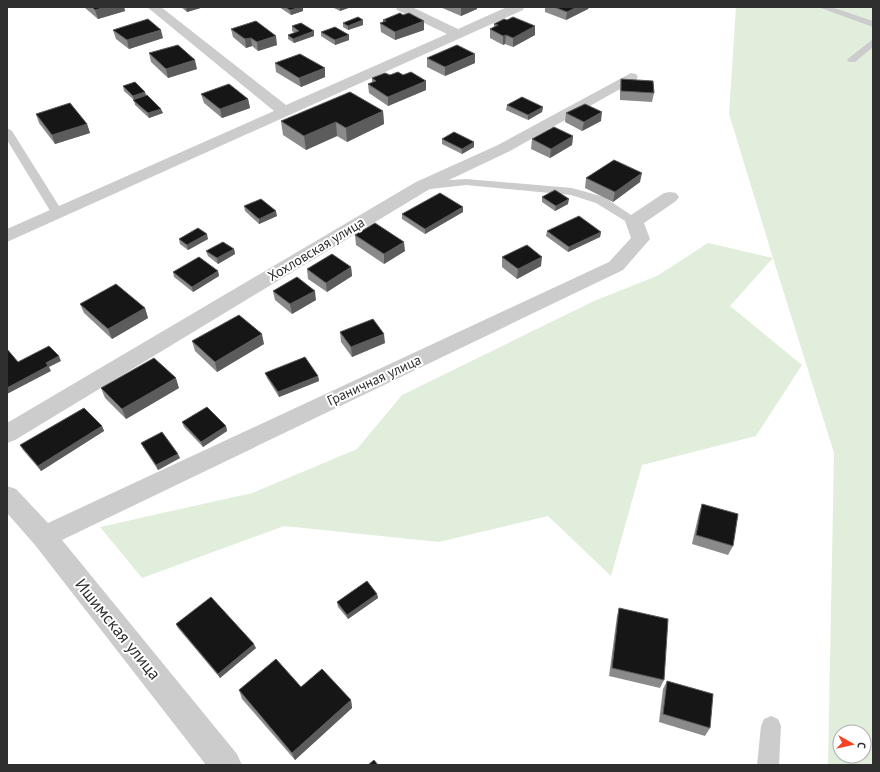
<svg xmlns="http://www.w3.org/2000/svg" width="880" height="772" font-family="'PT Sans',sans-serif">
<rect width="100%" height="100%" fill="#fff"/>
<path fill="#e1eedc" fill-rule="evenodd" d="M736,7H873V765H828L834,453L773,258L730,306L802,365L756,436L642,465L611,576L548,516L439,542L284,526L142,578L100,527L252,493L357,449L402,395L594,301L657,276L708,243L773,258L729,114ZM840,732H864V756H840Z"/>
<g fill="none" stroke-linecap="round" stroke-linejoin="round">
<path fill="#ccc" fill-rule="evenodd" d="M818,7H831L873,21V27Z
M873,39V47L855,62H849L847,60L849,58Z
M7,128L12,131L64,214L62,217H54L52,214L7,140Z
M466,179L572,188L604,197L640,221L634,225L630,224L596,203L571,195L466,185L422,190L416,186L422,182Z
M771,716L778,719L781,726L779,765H757L761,726L764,719Z"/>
<path fill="#ccc" fill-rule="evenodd" d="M147,7H161L286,105L447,34L397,10L396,7H412L458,29L507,7H524L523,10L7,242V229L274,111Z
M631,73L636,74L638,77L636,80L510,151L428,190L15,440L7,443V423L416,182L498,145Z
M670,192L676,193L679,197L676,201L644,223L650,239L623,270L62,540L237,754L242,765H206L35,545L7,513V486L16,489L48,523L609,262L631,238L625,221L628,217L664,193Z"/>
</g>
<path fill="#8a8a8a" d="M85,7H124L125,11L98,19L85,8Z
M181,7H204L187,12Z
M279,7H303V11L291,15Z
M332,7H351L340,11Z
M440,7H477V9L461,16Z
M545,7H589L588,9L566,20L545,12Z
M383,20L424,30L395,40L381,32L380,23L383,22Z
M507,20L535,26V35L513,47L505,44L503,45L490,38V29L494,27V24Z
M343,23L363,25L348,30L343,27Z
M292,26L314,36L294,43L288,39V35L295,33L292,31Z
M231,29L277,45L258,51L252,46L246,48L233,37Z
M113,30L163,38L129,49L116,39Z
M321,32L349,40L335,45L321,36Z
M149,53L197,69L168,78L151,62Z
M427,58L475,63L445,76L427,67Z
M275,63L325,77L301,87L276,72Z
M390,75L426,90L388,106L369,93L368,84L372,83V78Z
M621,79L654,93L652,102L620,100V88Z
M123,86L145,92L146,96L163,113L149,118L135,105L134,100L124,91Z
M201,94L248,99L250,108L222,118L204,103Z
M507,105L543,107L542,112L528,120L506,110Z
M383,111L384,124L347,142L337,136L306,150L283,135L281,121Z
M566,113L601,121L582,131L565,122Z
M36,114L87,124L90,133L55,144L39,123Z
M573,136L572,145L550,158L531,149L532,139Z
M442,139L474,142V147L462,154L442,144Z
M586,178L640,182L613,202L585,188Z
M542,197L568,204L555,211L542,202Z
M244,206L277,216L259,224L245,211Z
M463,212L425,234L402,219V214Z
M547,231L601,232L600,237L568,252L546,236Z
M355,235L405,251L384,264L356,245Z
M179,239H208L188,250L180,244Z
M234,249L235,254L218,264L208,256L206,251Z
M502,257L541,266L517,279L502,267Z
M351,267L352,276L327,292L308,279L307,269Z
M218,271L219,276L193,292L174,277L173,272Z
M273,291L316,300L292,314L275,300Z
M80,304L145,308L148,318L112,339L84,313Z
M340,332L385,343L352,357L341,342Z
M192,341L264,344L217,372L195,351Z
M265,373L318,376L319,381L279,397L267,378Z
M101,388H179L126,419L105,398Z
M182,422L226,426L227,431L203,447L184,427Z
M102,426L104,431L41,471L23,450L20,445Z
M141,443L180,458L158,470L143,447Z
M702,504L733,546L728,555L692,544L699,513Z
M377,594L378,598L348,619L338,607L337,602Z
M619,608L664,680L660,688L609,676L617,616Z
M176,624L256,648L220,678L178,628Z
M667,681L710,728L705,736L659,722L663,689Z
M301,687L351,700L352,708L295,760L242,699L239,690Z"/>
<path fill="#5c5c5c" d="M106,7H124L125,11L98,19L95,10Z
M186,7H204L187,12Z
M301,7H303V11L291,15L290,10Z
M340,7H351L340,11Z
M463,7H477V9L461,16V8Z
M577,7H589L588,9L566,20L567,12Z
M363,20V25L348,30V26Z
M424,21V30L395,40V32Z
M535,26V35L513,47V38Z
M161,30L163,38L129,49L127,40Z
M314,31V36L294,43L293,39Z
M349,35V40L335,45V40Z
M506,35L505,44L503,45V36Z
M276,36L277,45L258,51L257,42Z
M251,38L252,46L246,48L245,39Z
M475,54V63L445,76V67Z
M195,60L197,69L168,78L166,69Z
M325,68V77L301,87L299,78Z
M426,81V90L388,106V97Z
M145,92L146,96L134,100L133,96Z
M248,99L250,108L222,118L220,109Z
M543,107L542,112L528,120V115Z
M161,109L163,113L149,118L148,113Z
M383,111L384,124L347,142L346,128Z
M602,112L601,121L582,131L584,122Z
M336,122L337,136L306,150L304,136Z
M87,124L90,133L55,144L52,135Z
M573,136L572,145L550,158L551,149Z
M474,142V147L462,154V149Z
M642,173L640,182L613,202L615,192Z
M569,199L568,204L555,211L556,206Z
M463,207V212L425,234V229Z
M276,211L277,216L259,224V219Z
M601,232L600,237L568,252L569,247Z
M207,234L208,239L188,250L187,245Z
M404,242L405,251L384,264V254Z
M234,249L235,254L218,264L217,258Z
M542,257L541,266L517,279L518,269Z
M351,267L352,276L327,292L326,283Z
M218,271L219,276L193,292L192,287Z
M315,291L316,300L292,314L290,304Z
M145,308L148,318L112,339L108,329Z
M262,334L264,344L217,372L215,362Z
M384,334L385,343L352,357L351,347Z
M59,356L61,361L49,367L51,371L7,394V388L46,363Z
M318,376L319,381L279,397L278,392Z
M176,378L179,388L126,419L122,409Z
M102,426L104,431L41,471L38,466Z
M226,426L227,431L203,447L201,442Z
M178,454L180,458L158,470L156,465Z
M377,594L378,598L348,619L347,615Z
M254,644L256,648L220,678L218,674Z
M351,700L352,708L295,760L292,753Z"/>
<path fill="#161616" stroke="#5c5c5c" d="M92,7H106L95,10Z
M285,7H301L290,10Z
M554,7H577L567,12Z
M400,13L403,15L409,13L424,21L395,32L380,23L386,21L383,20Z
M358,17L363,20L348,26L343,23Z
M513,17L535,26L513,38L506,35L503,36L490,29L498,25L494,24L504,19L507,20Z
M148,19L161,30L127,40L113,30Z
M256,21L276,36L257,42L251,38L245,39L231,29Z
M301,23L314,31L293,39L288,35L299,31L292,26Z
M335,27L349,35L335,40L321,32Z
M178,45L195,60L166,69L149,53Z
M457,45L475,54L445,67L427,58Z
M300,54L325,68L299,78L275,63Z
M398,72L403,75L411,72L426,81L388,97L368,84L376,81L372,78L385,73L390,75Z
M621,79L653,81L654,93L621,91Z
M135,82L145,92L133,96L123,86Z
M229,84L248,99L220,109L201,94Z
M350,92L383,111L346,128L336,122L304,136L281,121Z
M147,95L161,109L148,113L133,100Z
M522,97L543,107L528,115L507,105Z
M70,103L87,124L52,135L36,114Z
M585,104L602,112L584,122L566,113Z
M554,127L573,136L551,149L532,139Z
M454,132L474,142L462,149L442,139Z
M614,160L642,173L615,192L586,178Z
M555,190L569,199L556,206L542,197Z
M440,193L463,207L425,229L402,214Z
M261,199L276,211L259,219L244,206Z
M579,216L601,232L569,247L547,231Z
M375,223L404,242L384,254L355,235Z
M198,228L207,234L187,245L179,239Z
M223,242L234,249L217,258L206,251Z
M527,245L542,257L518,269L502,257Z
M332,254L351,267L326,283L307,269Z
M199,257L218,271L192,287L173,272Z
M297,277L315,291L290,304L273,291Z
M116,284L145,308L108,329L80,304Z
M239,315L262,334L215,362L192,341Z
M373,319L384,334L351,347L340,332Z
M49,346L59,356L46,363L48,366L7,388V349L18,362Z
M305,357L318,376L278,392L265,373Z
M154,358L176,378L122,409L101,388Z
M207,407L226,426L201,442L182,422Z
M84,408L102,426L38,466L20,445Z
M162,432L178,454L156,465L141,443Z
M702,504L738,514L733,546L696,535Z
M367,581L377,594L347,615L337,602Z
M211,597L254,644L218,674L176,624Z
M619,608L668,619L664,680L612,668Z
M276,659L301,687L322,669L351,700L292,753L239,690Z
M667,681L713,694L710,728L663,714Z
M374,760L378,765H368Z"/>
<g text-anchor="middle" stroke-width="4" stroke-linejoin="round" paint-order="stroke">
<g font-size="14" fill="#2f2f2f" stroke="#fff">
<text transform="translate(316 249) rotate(-31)" y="5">Хохловская улица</text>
<text transform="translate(374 380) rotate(-25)" y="5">Граничная улица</text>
</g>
<g font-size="17" fill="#2f2f2f" stroke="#fff">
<text transform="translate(118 629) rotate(51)" y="6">Ишимская улица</text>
</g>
</g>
<rect width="880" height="772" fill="none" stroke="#2f2f2f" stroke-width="16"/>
<g transform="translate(852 744) rotate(98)"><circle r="19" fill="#ffffff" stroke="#acacac"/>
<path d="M0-3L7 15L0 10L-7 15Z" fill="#f64322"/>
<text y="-6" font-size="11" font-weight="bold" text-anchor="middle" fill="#2f2f2f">С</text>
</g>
</svg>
